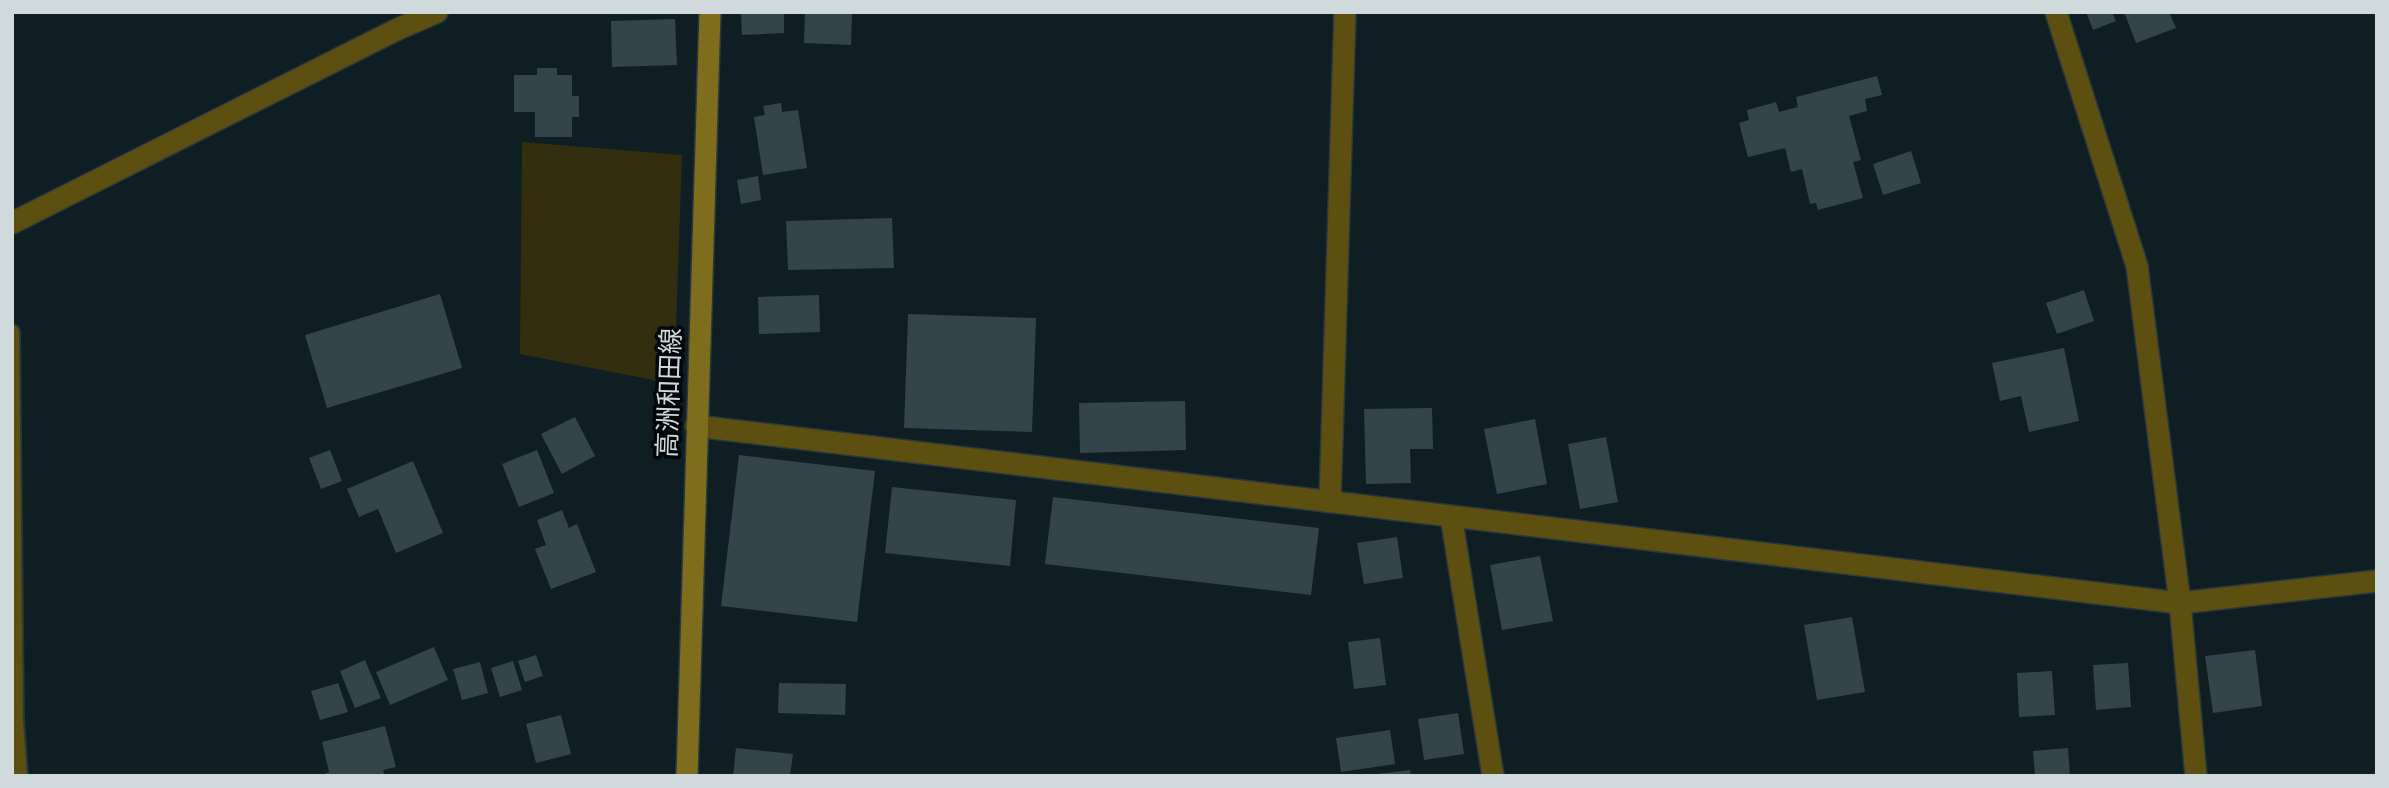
<svg xmlns="http://www.w3.org/2000/svg" width="2389" height="788" font-family="'Space Grotesk','Noto Sans JP',sans-serif">
<rect width="100%" height="100%" fill="#0f1e23"/>
<path fill="#342e11" d="M522,142L682,155L674,384L520,354Z"/>
<path fill="#34454a" d="M741,12H784V33L742,35Z
M805,12H852L851,45L804,43Z
M2086,12H2112L2116,21L2093,30Z
M2124,12H2169L2176,28L2136,43Z
M675,19L677,65L612,67L611,21Z
M537,68H557V75H572V96H579V117H572V137H535V112H514V75H537Z
M1877,76L1882,95L1865,99L1867,111L1849,116L1861,160L1853,162L1863,198L1818,210L1816,203L1810,204L1802,169L1791,172L1785,148L1748,157L1739,123L1749,120L1747,110L1776,102L1779,112L1798,107L1796,97Z
M781,103L782,112L798,110L807,168L763,175L754,117L765,115L763,106Z
M1911,151L1921,183L1883,195L1873,164Z
M758,176L761,200L741,204L737,180Z
M892,218L894,268L788,270L786,221Z
M2084,290L2094,321L2057,334L2046,303Z
M440,294L462,368L327,408L305,335Z
M819,295L820,332L759,334L758,297Z
M908,314L1036,318L1032,432L904,428Z
M2064,348L2079,421L2029,432L2021,396L2000,401L1992,363Z
M1185,401L1186,450L1080,453L1079,403Z
M1432,408L1433,449H1410L1411,483L1366,484L1364,409Z
M575,417L595,456L562,474L541,434Z
M1535,419L1547,484L1497,494L1484,429Z
M1606,437L1618,502L1580,509L1568,444Z
M330,450L342,481L321,489L309,458Z
M537,450L554,493L519,507L502,464Z
M739,455L875,471L857,622L721,606Z
M413,461L443,533L396,553L378,509L359,517L347,489Z
M892,487L1016,500L1010,566L885,553Z
M1053,497L1319,528L1311,595L1045,564Z
M562,510L569,528L577,524L596,572L551,589L535,549L546,545L537,520Z
M1397,537L1403,578L1364,584L1357,543Z
M1540,556L1553,621L1502,630L1490,565Z
M1852,617L1865,692L1817,700L1804,625Z
M1380,638L1386,685L1354,689L1348,642Z
M434,647L448,680L390,705L376,672Z
M2255,650L2262,706L2213,713L2205,656Z
M536,655L543,676L525,682L518,661Z
M365,660L381,698L355,708L340,671Z
M513,661L522,690L500,697L491,668Z
M480,662L488,693L462,700L453,669Z
M2128,663L2131,707L2096,710L2093,665Z
M2052,671L2055,715L2019,717L2017,673Z
M338,683L348,712L320,720L311,691Z
M779,683L846,684L845,715L778,713Z
M1458,713L1464,754L1424,760L1418,719Z
M561,715L571,754L536,763L526,724Z
M385,726L396,767L383,770L385,776H320L329,772L322,742Z
M1390,730L1395,764L1341,772L1336,738Z
M736,748L793,754L790,776H733Z
M2068,748L2070,776H2035L2033,751Z
M1410,770L1411,776H1377V774Z"/>
<g fill="none" stroke-linecap="round" stroke-linejoin="round">
<defs>
<path id="lane" d="M12,332L16,722L20,776"/>
<path id="street" d="M2056,12L2137,266L2180,603L2196,776
M12,223L398,29L437,12
M696,426L2180,603L2377,581
M1330,502L1345,12
M1451,516L1493,776"/>
<path id="secondary" d="M687,776L710,12"/>
</defs>
<use href="#lane" stroke="#2a383d" stroke-width="18"/>
<use href="#street" stroke="#2a383d" stroke-width="24"/>
<use href="#secondary" stroke="#2a383d" stroke-width="24"/>
<use href="#lane" stroke="#5c4f0f" stroke-width="14"/>
<use href="#street" stroke="#5c4f0f" stroke-width="21"/>
<use href="#secondary" stroke="#7d6d1d" stroke-width="21"/>
</g>
<g text-anchor="middle" stroke-width="7" stroke-linejoin="round" paint-order="stroke">
<g font-size="26" fill="#d0dadd" stroke="#030709">
<text transform="translate(669 393) rotate(-88)" y="9">高洲和田線</text>
</g>
</g>
<rect width="2389" height="788" fill="none" stroke="#d0dadd" stroke-width="28"/>
</svg>
